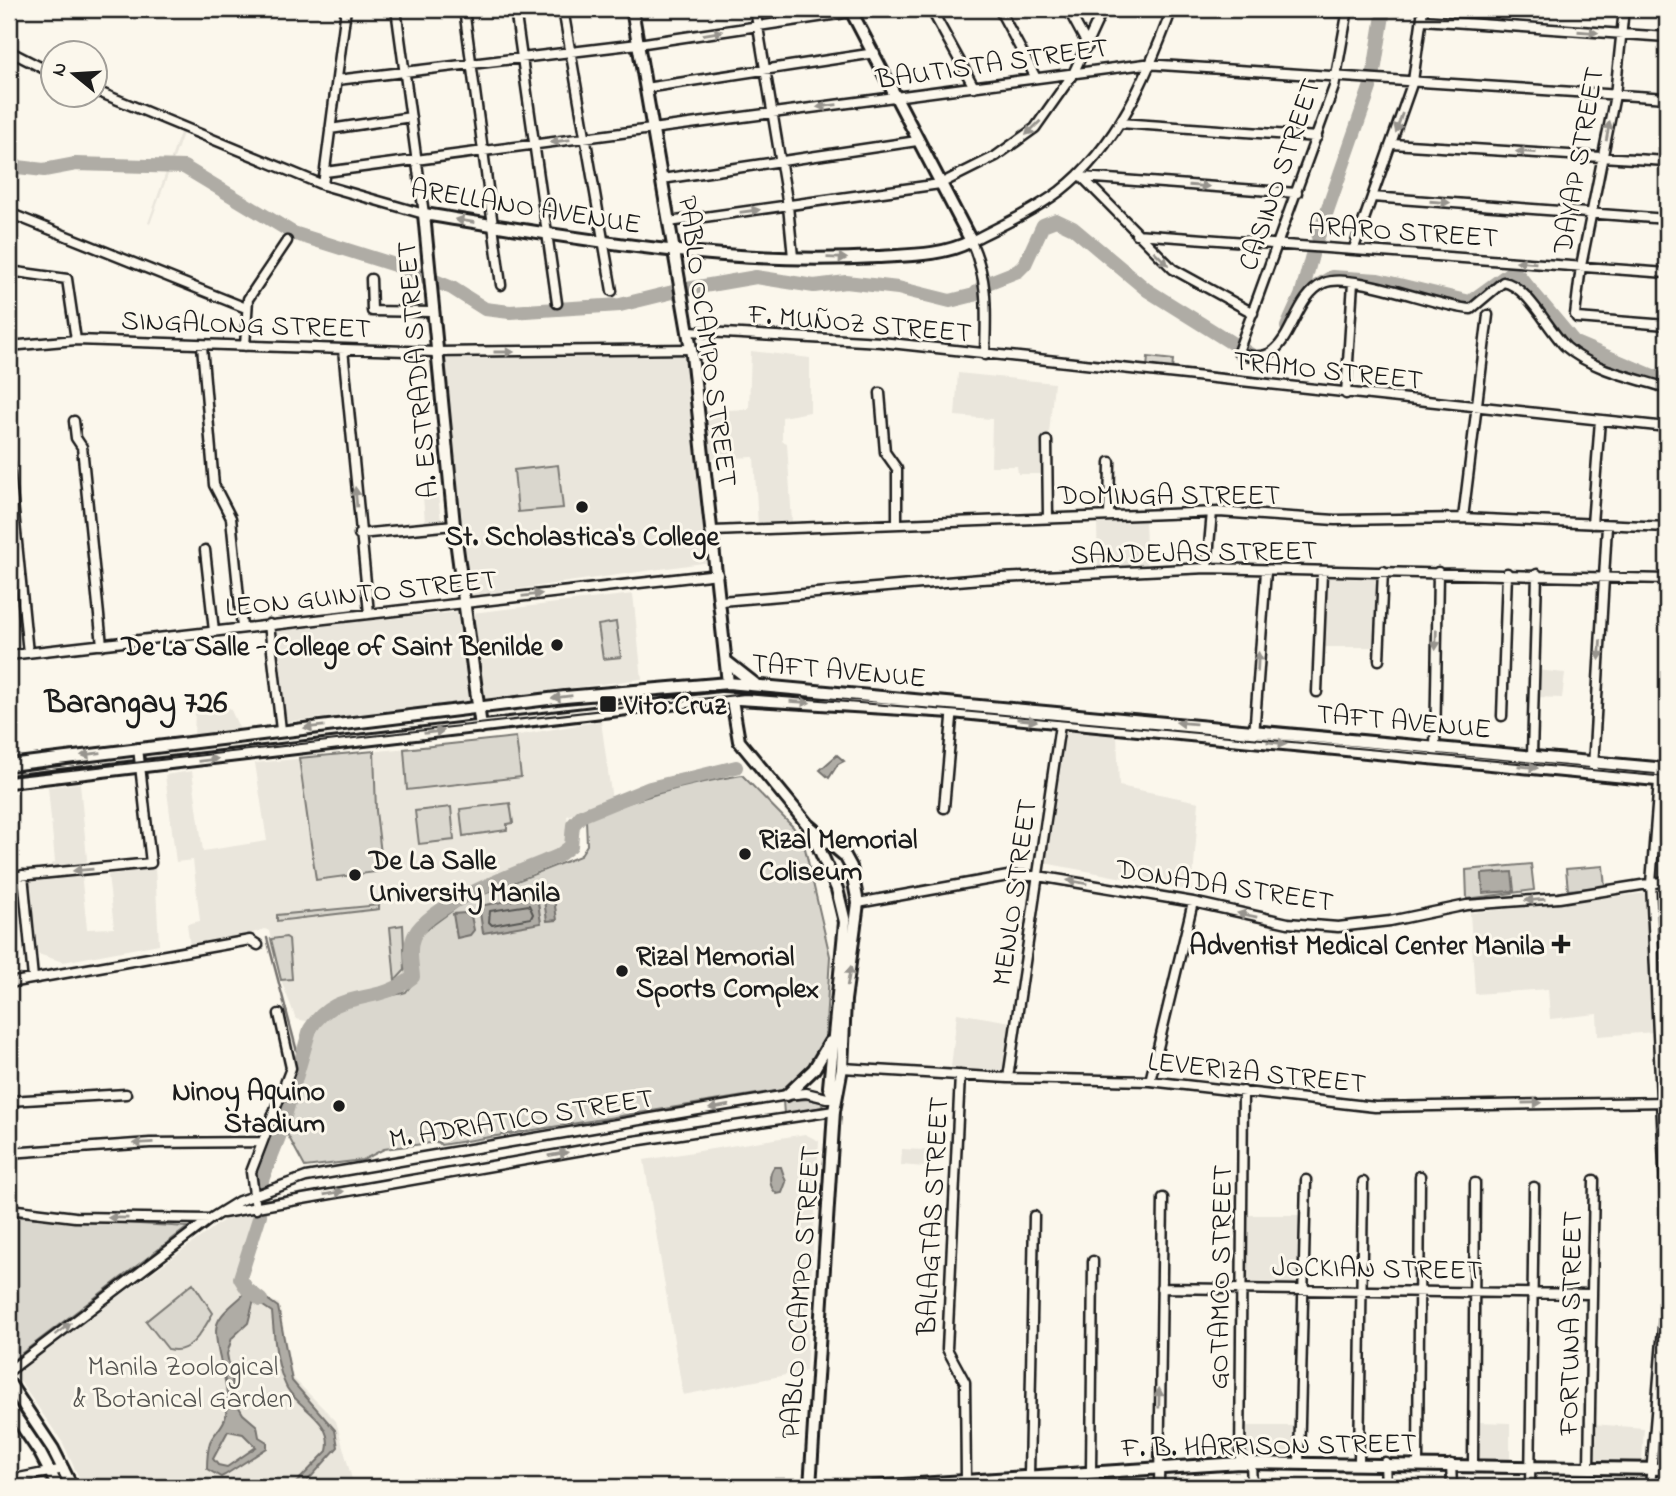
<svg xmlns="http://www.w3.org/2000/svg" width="1676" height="1496" font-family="'Indie Flower',sans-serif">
<rect width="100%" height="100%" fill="#fbf7ec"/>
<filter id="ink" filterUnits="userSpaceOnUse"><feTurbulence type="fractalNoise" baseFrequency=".0143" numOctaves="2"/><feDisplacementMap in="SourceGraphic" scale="14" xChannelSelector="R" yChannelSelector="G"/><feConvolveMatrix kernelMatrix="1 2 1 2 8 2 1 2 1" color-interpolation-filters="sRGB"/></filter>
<g filter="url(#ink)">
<path fill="#eae6dc" d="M182,127L185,128L150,224L148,223Z
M751,351L810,358V412L782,417V441L787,443L792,522L758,525L754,457L710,459L706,411L749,409Z
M548,356H687L710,562L475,595L471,592L443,359Z
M958,373L1054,383L1045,474H1018L1017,466H991L992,419L955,416Z
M438,495L441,521L425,522L423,497Z
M1145,521L1147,570L1098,572L1097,523Z
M1321,575L1380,576L1374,647H1317Z
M633,594L642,679L483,699L472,613Z
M459,612L470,703L283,722L274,629Z
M1536,670L1565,673L1562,698L1535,697Z
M214,707L230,708L241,732L194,738L195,709Z
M601,721L612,800L567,816L571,847L560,856L486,887L487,893L455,899L414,931L409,940L408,977L401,987L334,1000L311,1022L296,1019L281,980L269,931L265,929L232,940L190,947L187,924L200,921L193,860L176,862L165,775L192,771L203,851L267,841L255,763L490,740Z
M1064,728L1117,734L1119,786L1199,802L1192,891L1044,863Z
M80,783L87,859L82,882L87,929L114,928L108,875L155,867L159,944L63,962L35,953L27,883L55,862L48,787Z
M1647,893L1655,1032L1598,1036L1597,1014L1550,1019L1548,989L1475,994L1470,913Z
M957,1013L1011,1022L1003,1071L951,1068Z
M805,1134L819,1141L806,1371L683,1395L644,1160Z
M902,1149L925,1150L924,1167L901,1165Z
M257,1212L242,1253L238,1279L246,1294L253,1300L258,1294L279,1304L293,1378L336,1421L354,1487H83L63,1443L14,1373L228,1217Z
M1248,1215H1302L1301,1286L1248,1285Z
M1477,1422L1510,1423V1459H1476Z
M1593,1424L1644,1428L1642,1461L1593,1460Z
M1247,1426H1300L1299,1457L1246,1455Z"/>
<path fill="#dad7ce" stroke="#7b7a75" stroke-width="2" d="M1148,357L1173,360L1172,371L1147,368Z
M558,465L563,508L518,512L514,470Z
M616,622L621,657L603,659L598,625Z
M516,737L521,777L407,790L404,749Z
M374,751L376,811L383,871L316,880L299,758Z
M742,775L793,827L804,844L830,956L825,1041L816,1057L788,1089L441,1145L438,1142L384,1149L363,1160L305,1167L286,1132C294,1106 307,1029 328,1015C349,1001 382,999 406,992L417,977L415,938L464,902L580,856L587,845L586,819C637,797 687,784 742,775Z
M510,803L513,823L507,824V830L463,836L460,809Z
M451,807L454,840L419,844L415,811Z
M1531,864L1534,890L1467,899L1466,870Z
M1603,866L1605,887L1568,890L1566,869Z
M379,905V909L277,921V915Z
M403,925L405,970L395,981L390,927Z
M286,937L289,939L292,979L281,980L271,939Z
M809,1099L821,1102L823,1107L784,1114L783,1101Z
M9,1216L188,1227L9,1363Z
M193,1283L213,1313C204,1328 191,1356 168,1349L146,1321Z"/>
<path fill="#afaca5" stroke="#74726e" stroke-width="2" fill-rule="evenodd" d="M837,755L844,761L838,764L829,778L820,770Z
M1512,872L1514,891L1483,893L1482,874Z
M553,892L557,920L547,921L543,893Z
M537,896L541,923L483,933L479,906Z
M465,913L471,916L474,930L470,935L457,938L453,914Z
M774,1167H781L786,1182L782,1193L777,1194C769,1188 768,1175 774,1167Z
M250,1287L278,1307L292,1381L335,1430L338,1447L302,1487L293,1486L327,1451C334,1421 300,1410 287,1388C276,1367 274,1335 272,1312L254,1300L248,1323L232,1338L227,1354L236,1402L243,1414L257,1426L259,1437L267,1442V1448L225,1475L221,1477L207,1469C207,1462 208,1449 210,1442C214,1432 224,1427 226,1415C231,1380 216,1360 216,1331C216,1312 240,1302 250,1287ZM228,1431L243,1434L256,1447L227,1467L218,1465L213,1459Z"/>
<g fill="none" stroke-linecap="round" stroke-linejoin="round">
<path stroke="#575653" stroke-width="2" d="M529,905L533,914L531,918L492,925L489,922L490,911Z"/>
<path stroke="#74726e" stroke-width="2.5" d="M267,938L300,1063"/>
<path stroke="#afaca5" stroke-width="14" d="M1374,72L1384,9
M9,166L44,170L76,164L184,167L293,233L398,266L452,288L485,309L510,312L620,305L681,290L756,277L814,286L846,282L898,288L950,301L974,295L985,284L1018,271L1025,264L1043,225L1056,220L1073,228L1147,290L1251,355
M1318,237L1370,88
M1301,296L1312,255
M1287,327L1301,296L1332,277L1378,280L1470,302L1510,273L1519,276L1575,343L1667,382
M261,1300L247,1289L240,1278L260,1215L262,1180L279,1137L310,1029C338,986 374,1008 413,977C412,964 408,946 415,934C432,903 524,870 558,856L571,846L573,825L581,816L650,788L736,767"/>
<defs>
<path id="minor" d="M464,9L501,285
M515,9L557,303
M563,9L612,291
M755,9L788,206L793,257
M931,9L974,87
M999,9L1036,78
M1068,9L1088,46
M1279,9L1347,12
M1348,9L1334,87L1238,352C1293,375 1286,301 1324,283C1350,271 1437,307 1471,309L1503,282C1527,285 1549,331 1566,347C1592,370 1635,378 1667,388
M1624,9L1615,95L1581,266L1575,315L1577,318L1667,325
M1422,20L1667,37
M9,51L52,73
M337,80L638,44L852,12
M645,88L875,53
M94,90L323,185L424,214L396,9
M1120,123L1317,137
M330,129L411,117
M1392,144L1667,161
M325,172L1145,64L1667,98
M1079,174L1173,269L1253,313
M1082,177L1297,193
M662,179L917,141
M323,185L346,9
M1372,197L1667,219
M9,213L246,308
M669,222L940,184L996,156L1035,128L1073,74L1103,9
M1136,234L1667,273
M9,241L11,242
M1354,248L1413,81L1423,9
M9,271L67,279L76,340
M371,279L372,311L432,312
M689,331L881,342L1667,427
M9,346L76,340L436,352L691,349
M202,346L214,485L231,518L242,627
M245,346L248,299L287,241
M343,349L369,613
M985,355C986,311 989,282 971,241C1001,226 1033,211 1060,191C1118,146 1147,76 1172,9
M880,393L885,452L897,469V522
M1346,394L1353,282
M74,421L76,438L82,447L102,645
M1047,441L1048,517
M9,462L28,653
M1109,516L1110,462
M1463,518L1488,315
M1592,524L1600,420
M713,531L1219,512L1335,520L1463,518L1667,527
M359,534L454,525
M205,550L214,631
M1207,568L1212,512
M721,601L981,579L1207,568L1667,579
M269,624L281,730
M9,655L718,574
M1379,660L1383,571
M1317,692L1322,573
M1502,716L1507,573
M1254,736L1266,571
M1435,751L1438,572
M1532,755L1537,574
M1593,767L1607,526
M944,808L953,707
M23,875L33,978
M9,877L151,863L138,748
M858,903L1008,876H1038L1193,902L1288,923L1338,927L1390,921L1467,905L1559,898L1667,881
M9,983L250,940L258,945
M842,1068L1008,1078L1150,1081L1375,1107L1667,1102
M960,1075L947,1349L965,1382L966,1480
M1008,1078L1061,718
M1150,1081L1193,902
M9,1101L126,1094
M9,1153L150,1143L260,1142
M9,1209L75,1217L210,1219
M256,1209L251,1172L291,1068L279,1014
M223,1213L634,1141L834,1111
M1161,1288L1592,1294
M9,1371L210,1219L239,1201L306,1177L787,1095L806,1093L835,1100
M1251,1462L1252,1487
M1299,1462L1306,1180
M1359,1462L1363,1182
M1385,1462L1386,1487
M1240,1463L1243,1091
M1418,1463L1420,1176
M1451,1464L1452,1487
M1473,1464L1475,1183
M1589,1467L1594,1180
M1091,1471L1093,1261
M1029,1476L1034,1216
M9,1480L64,1469
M1159,1487L1163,1198
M1530,1487L1534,1187
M1650,1487L1664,1316L1666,1208L1651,883L1660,768"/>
<path id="major" d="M632,9L692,355L728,683
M727,662L755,684
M732,700L739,741L808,825L845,856L851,867L858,903L845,1000L842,1068L834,1111L810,1487
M481,727L454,525L424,214C574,238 725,266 877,257C908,255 943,256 971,241L850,9
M9,765L565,697L728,683L1667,769
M9,782L721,698L952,712L1667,781
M810,828L837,889L845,922L829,1087L835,1100
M787,1095L814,1069L830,1042
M9,1383L53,1449L72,1487
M9,1407L40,1453L58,1487
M872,1487L1240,1463L1667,1469"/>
</defs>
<use href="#minor" stroke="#1c1c1c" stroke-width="13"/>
<use href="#major" stroke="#1c1c1c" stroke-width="16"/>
<use href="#minor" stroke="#fbf7ec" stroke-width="8"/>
<use href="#major" stroke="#fbf7ec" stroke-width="10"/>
<path stroke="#1c1c1c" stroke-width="2" d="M9,777L745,694L961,711L1667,777"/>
</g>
<defs><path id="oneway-solid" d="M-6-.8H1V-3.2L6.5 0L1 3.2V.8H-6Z" transform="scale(1.75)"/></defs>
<g fill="#97948e">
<use href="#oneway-solid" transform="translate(1588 32) rotate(4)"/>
<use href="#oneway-solid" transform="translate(713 33) rotate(-9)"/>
<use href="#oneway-solid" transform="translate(827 106) rotate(173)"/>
<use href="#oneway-solid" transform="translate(1399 123) rotate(109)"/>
<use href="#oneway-solid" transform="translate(1033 128) rotate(136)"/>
<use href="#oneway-solid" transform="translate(1608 131) rotate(-80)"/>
<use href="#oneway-solid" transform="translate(560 141) rotate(172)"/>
<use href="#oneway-solid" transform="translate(1526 152) rotate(-177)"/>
<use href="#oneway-solid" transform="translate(1199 186) rotate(4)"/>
<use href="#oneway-solid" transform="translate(1440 202) rotate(4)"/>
<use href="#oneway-solid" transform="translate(750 211) rotate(-8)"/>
<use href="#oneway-solid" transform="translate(465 221) rotate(-171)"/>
<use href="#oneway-solid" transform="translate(837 258) rotate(2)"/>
<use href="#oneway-solid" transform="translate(1161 258) rotate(44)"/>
<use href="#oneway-solid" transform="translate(1526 262) rotate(-175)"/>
<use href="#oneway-solid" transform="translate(504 352)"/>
<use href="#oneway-solid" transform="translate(356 497) rotate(-95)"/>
<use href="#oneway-solid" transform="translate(532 595) rotate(-7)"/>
<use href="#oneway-solid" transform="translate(1436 640) rotate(92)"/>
<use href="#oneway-solid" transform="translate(1600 650) rotate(93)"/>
<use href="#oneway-solid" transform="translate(1258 662) rotate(-87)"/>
<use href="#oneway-solid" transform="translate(562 697) rotate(173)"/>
<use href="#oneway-solid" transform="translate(800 702) rotate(4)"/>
<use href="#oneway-solid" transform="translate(1027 720) rotate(6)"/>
<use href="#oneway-solid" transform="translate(1186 723) rotate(-175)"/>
<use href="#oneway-solid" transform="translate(314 727) rotate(174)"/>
<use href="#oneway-solid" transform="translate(434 732) rotate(-7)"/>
<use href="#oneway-solid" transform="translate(1277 743) rotate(6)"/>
<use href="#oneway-solid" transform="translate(91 754) rotate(173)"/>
<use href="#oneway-solid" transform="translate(208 760) rotate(-7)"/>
<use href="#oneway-solid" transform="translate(1528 767) rotate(6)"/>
<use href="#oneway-solid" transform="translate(83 870) rotate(175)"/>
<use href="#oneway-solid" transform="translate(1077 882) rotate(-170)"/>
<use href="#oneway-solid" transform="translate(1535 900) rotate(176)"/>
<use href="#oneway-solid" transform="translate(1247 915) rotate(-168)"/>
<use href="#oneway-solid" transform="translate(849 976) rotate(-80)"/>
<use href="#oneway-solid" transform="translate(1532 1103) rotate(-1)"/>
<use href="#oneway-solid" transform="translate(719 1107) rotate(170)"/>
<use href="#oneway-solid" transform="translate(143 1143) rotate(177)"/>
<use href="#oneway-solid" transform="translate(558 1154) rotate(-10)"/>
<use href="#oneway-solid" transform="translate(334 1193) rotate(-10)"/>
<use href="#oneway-solid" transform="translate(118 1218) rotate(-179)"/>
<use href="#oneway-solid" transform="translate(63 1329) rotate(-37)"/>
<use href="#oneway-solid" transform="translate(1159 1398) rotate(-89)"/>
</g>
</g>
<g fill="#1c1c1c" stroke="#fbf7ec" stroke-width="2.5">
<circle cx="582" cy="507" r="7"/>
<circle cx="557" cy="645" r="7"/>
<rect x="599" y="695" width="18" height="18" rx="3.5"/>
<circle cx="745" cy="854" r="7"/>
<circle cx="355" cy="875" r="7"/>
<path d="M1557.5 933.5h7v7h7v7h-7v7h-7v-7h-7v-7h7z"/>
<circle cx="622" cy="971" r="7"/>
<circle cx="339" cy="1106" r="7"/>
</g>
<g text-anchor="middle" stroke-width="6" stroke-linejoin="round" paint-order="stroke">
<g font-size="28" fill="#1c1c1c" stroke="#fbf7ec">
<text transform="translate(992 62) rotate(-8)" y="10">BAUTISTA STREET</text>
<text transform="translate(1577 160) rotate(-80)" y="10">DAYAP STREET</text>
<text transform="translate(1278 174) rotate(-71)" y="10">CASINO STREET</text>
<text transform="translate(526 205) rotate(9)" y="10">ARELLANO AVENUE</text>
<text transform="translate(1403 230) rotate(4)" y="10">ARARO STREET</text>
<text transform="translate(860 322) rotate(5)" y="10">F. MUÑOZ STREET</text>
<text transform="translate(246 323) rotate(2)" y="10">SINGALONG STREET</text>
<text transform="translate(709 341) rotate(82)" y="10">PABLO OCAMPO STREET</text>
<text transform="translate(1328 369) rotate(6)" y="10">TRAMO STREET</text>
<text transform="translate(416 370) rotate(-95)" y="10">A. ESTRADA STREET</text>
<text x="1169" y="504">DOMINGA STREET</text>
<text transform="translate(1194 551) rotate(-1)" y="10">SANDEJAS STREET</text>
<text transform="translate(361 592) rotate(-6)" y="10">LEON GUINTO STREET</text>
<text transform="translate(839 669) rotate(5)" y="10">TAFT AVENUE</text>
<text transform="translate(1404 720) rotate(5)" y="10">TAFT AVENUE</text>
<text transform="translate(1225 884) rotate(9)" y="10">DONADA STREET</text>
<text transform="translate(1013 892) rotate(-82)" y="10">MENLO STREET</text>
<text transform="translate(1257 1071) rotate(6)" y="10">LEVERIZA STREET</text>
<text transform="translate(521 1117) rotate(-9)" y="10">M. ADRIATICO STREET</text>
<text transform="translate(931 1216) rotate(-87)" y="10">BALAGTAS STREET</text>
<text transform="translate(1377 1267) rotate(1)" y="10">JOCKIAN STREET</text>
<text transform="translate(1219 1277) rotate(-89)" y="10">GOTAMCO STREET</text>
<text transform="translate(799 1292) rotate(-86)" y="10">PABLO OCAMPO STREET</text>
<text transform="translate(1569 1323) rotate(-89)" y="10">FORTUNA STREET</text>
<text transform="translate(1269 1444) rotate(-1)" y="10">F. B. HARRISON STREET</text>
</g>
<g font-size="28" font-weight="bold" fill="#1c1c1c" stroke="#fbf7ec" text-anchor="start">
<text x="582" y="545" text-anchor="middle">St. Scholastica's College</text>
<text x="543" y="655" text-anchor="end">De La Salle - College of Saint Benilde</text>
<text x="624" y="714">Vito Cruz</text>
<text x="759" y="848">Rizal Memorial<tspan x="759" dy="32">Coliseum</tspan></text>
<text x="369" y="869">De La Salle<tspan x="369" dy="32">University Manila</tspan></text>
<text x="1545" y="954" text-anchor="end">Adventist Medical Center Manila</text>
<text x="636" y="965">Rizal Memorial<tspan x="636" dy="32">Sports Complex</tspan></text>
<text x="325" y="1100" text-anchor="end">Ninoy Aquino<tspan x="325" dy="32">Stadium</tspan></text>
</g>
<g font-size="28" fill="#555451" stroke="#fbf7ec">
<text x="183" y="1375">Manila Zoological<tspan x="183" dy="32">&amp; Botanical Garden</tspan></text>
</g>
<g font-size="32" font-weight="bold" fill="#1c1c1c" stroke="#fbf7ec">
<text x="136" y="712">Barangay 726</text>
</g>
</g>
<rect width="1676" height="1496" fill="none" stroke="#fbf7ec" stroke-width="35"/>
<rect x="18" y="18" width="1641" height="1461" fill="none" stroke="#1c1c1c" stroke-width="2.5" filter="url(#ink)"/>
<g transform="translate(74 74) rotate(288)"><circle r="33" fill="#fbf7ec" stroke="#a29f99" stroke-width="2"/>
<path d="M0-5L12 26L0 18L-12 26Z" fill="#1c1c1c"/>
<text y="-10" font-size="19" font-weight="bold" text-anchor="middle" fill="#1c1c1c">N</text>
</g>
</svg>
